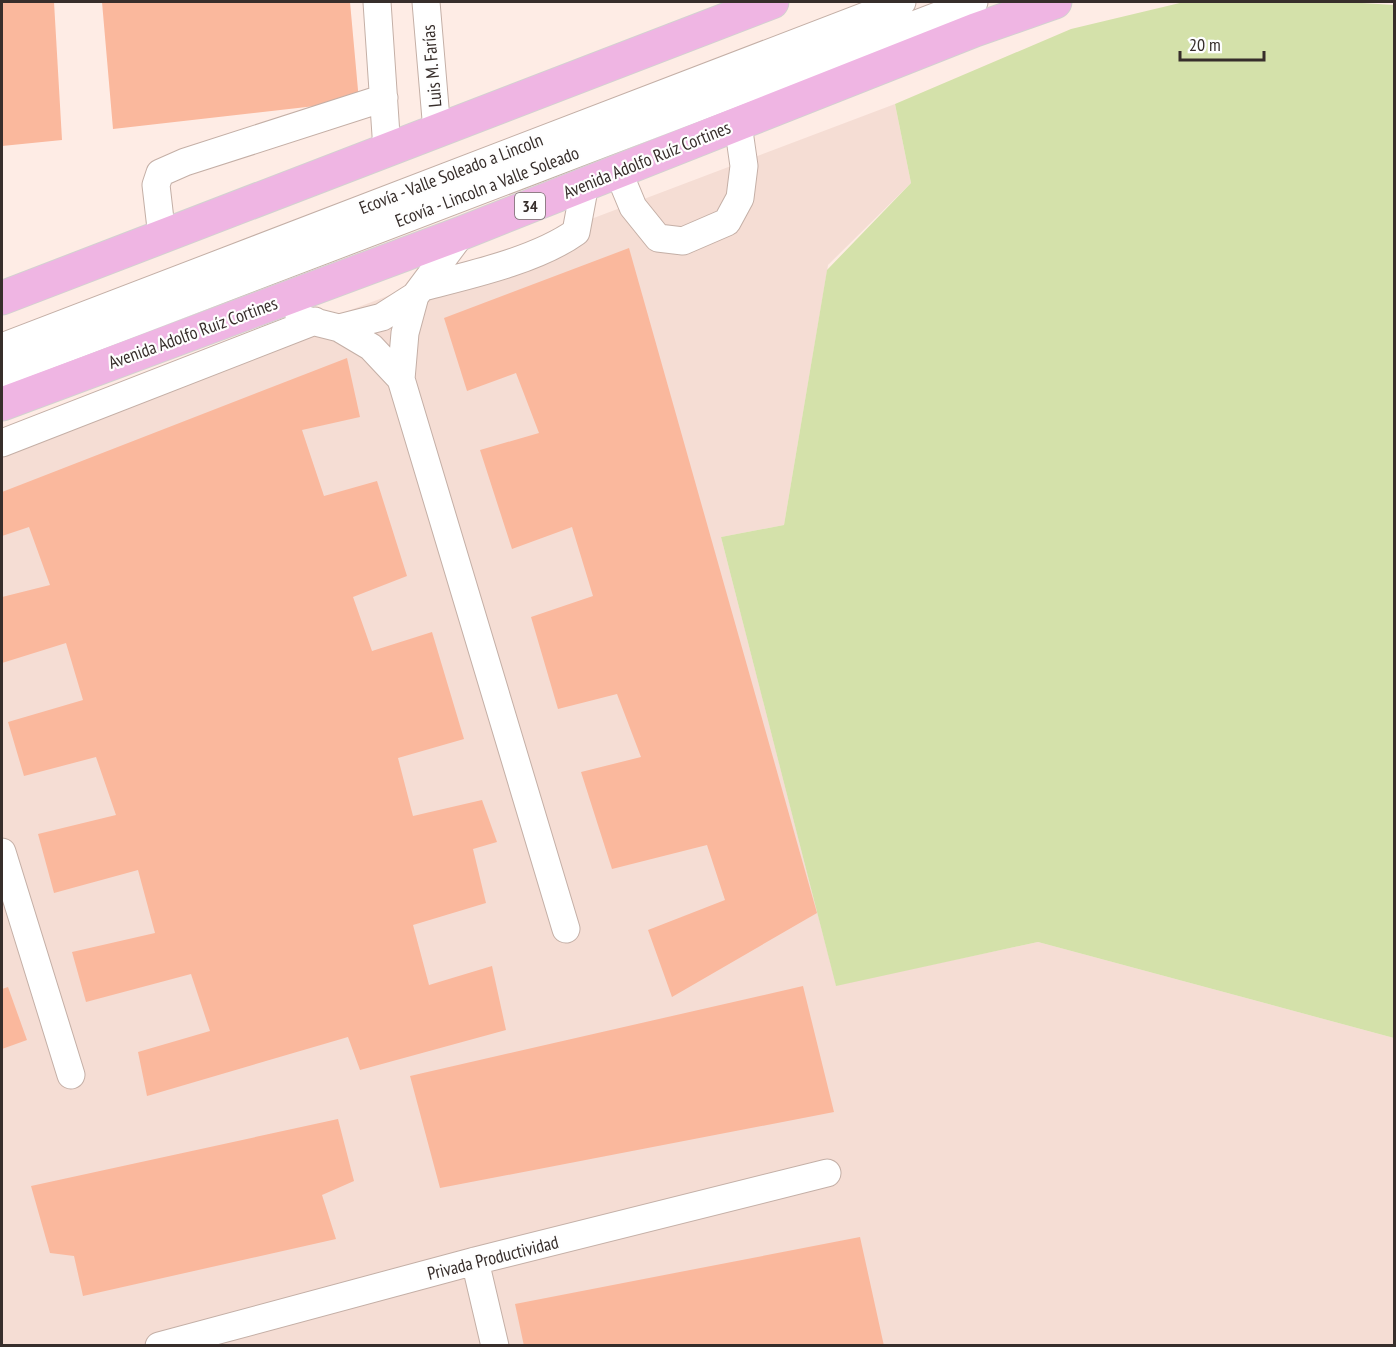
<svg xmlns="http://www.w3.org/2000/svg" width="1396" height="1347" font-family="'PT Sans Narrow',sans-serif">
<rect width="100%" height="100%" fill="#feece5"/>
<path fill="#f5ddd4" d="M895,104L911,183L828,265L784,525L721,537L836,985L1038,942L1394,1038V1345L2,1346V442Z"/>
<path fill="#d4e1aa" d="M1184,2H1346L1394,5V1038L1038,942L836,986L721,537L784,525L827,270L911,183L895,104L1071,29Z"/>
<path fill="#fab89d" d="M2,2H54L62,140L2,146Z
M102,2H350L359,101L113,129Z
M629,248L817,913L672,997L648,930L725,900L707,845L612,869L581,772L641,757L617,694L558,709L531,617L593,596L572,527L512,549L480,450L539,433L516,373L467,391L444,318Z
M347,358L360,417L302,430L324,496L377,481L407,576L353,597L372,651L432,632L464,739L398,758L413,816L482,800L497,842L473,849L486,903L413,925L429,985L492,966L506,1030L360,1070L348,1037L147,1096L138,1052L210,1031L191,974L86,1002L72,952L155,933L138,870L54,893L38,834L116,815L96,757L24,776L8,722L83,700L66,643L2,663V597L50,585L29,527L2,536V492Z
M803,986L834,1112L440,1188L410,1076Z
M8,987L27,1040L2,1049V989Z
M338,1119L354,1181L322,1195L336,1239L83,1296L74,1256L50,1253L31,1186Z
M860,1237L884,1346H524L515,1304Z"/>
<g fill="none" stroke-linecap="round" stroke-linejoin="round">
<defs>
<path id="minor" d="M377,2L387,150
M426,2L437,131
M618,171L633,207L658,238L683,241L727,222L740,198L744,166L738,124
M162,237L156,185L160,173L185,162L384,98
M423,287C470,275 537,260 576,232L585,184
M415,296L405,333L401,379L566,929
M299,318L339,328L371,347L401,379
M339,328L382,317L415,296L462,233
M2,347L902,2
M2,373L974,2
M2,443L315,321
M2,852L71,1075
M475,1261L495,1346
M159,1346L475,1261L827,1173"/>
<path id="major" d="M2,298L772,2
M2,404L462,233L975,30L1055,2"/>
</defs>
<use href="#minor" stroke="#c4afa6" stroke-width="29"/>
<use href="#major" stroke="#d3d1d0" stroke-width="35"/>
<use href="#minor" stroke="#fff" stroke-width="27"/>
<use href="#major" stroke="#efb5e3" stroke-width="33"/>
</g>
<g text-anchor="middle" stroke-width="4.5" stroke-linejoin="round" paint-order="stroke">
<rect fill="#fefefe" stroke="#736c6a" stroke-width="1.5" x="515" y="193" width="30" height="26" rx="4.5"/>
<g font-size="16" font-weight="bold" fill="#372e2b">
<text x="530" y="212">34</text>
</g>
<g font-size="18" fill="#372e2b" stroke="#fefefe">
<text transform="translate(432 66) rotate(-95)" y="6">Luis M. Farías</text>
<text transform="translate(647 160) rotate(-22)" y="6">Avenida Adolfo Ruíz Cortines</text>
<text transform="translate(451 174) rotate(-21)" y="6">Ecovía - Valle Soleado a Lincoln</text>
<text transform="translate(487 187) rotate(-21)" y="6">Ecovía - Lincoln a Valle Soleado</text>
<text transform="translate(193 333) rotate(-20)" y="6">Avenida Adolfo Ruíz Cortines</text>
<text transform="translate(493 1258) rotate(-14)" y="6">Privada Productividad</text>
</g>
</g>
<rect width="1396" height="1347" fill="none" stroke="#372e2b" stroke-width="6"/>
<path d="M1180 51v9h84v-9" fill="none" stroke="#372e2b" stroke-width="3"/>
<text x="1189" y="51" font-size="18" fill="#372e2b" stroke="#fefefe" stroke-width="4.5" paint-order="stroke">20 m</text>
</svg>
